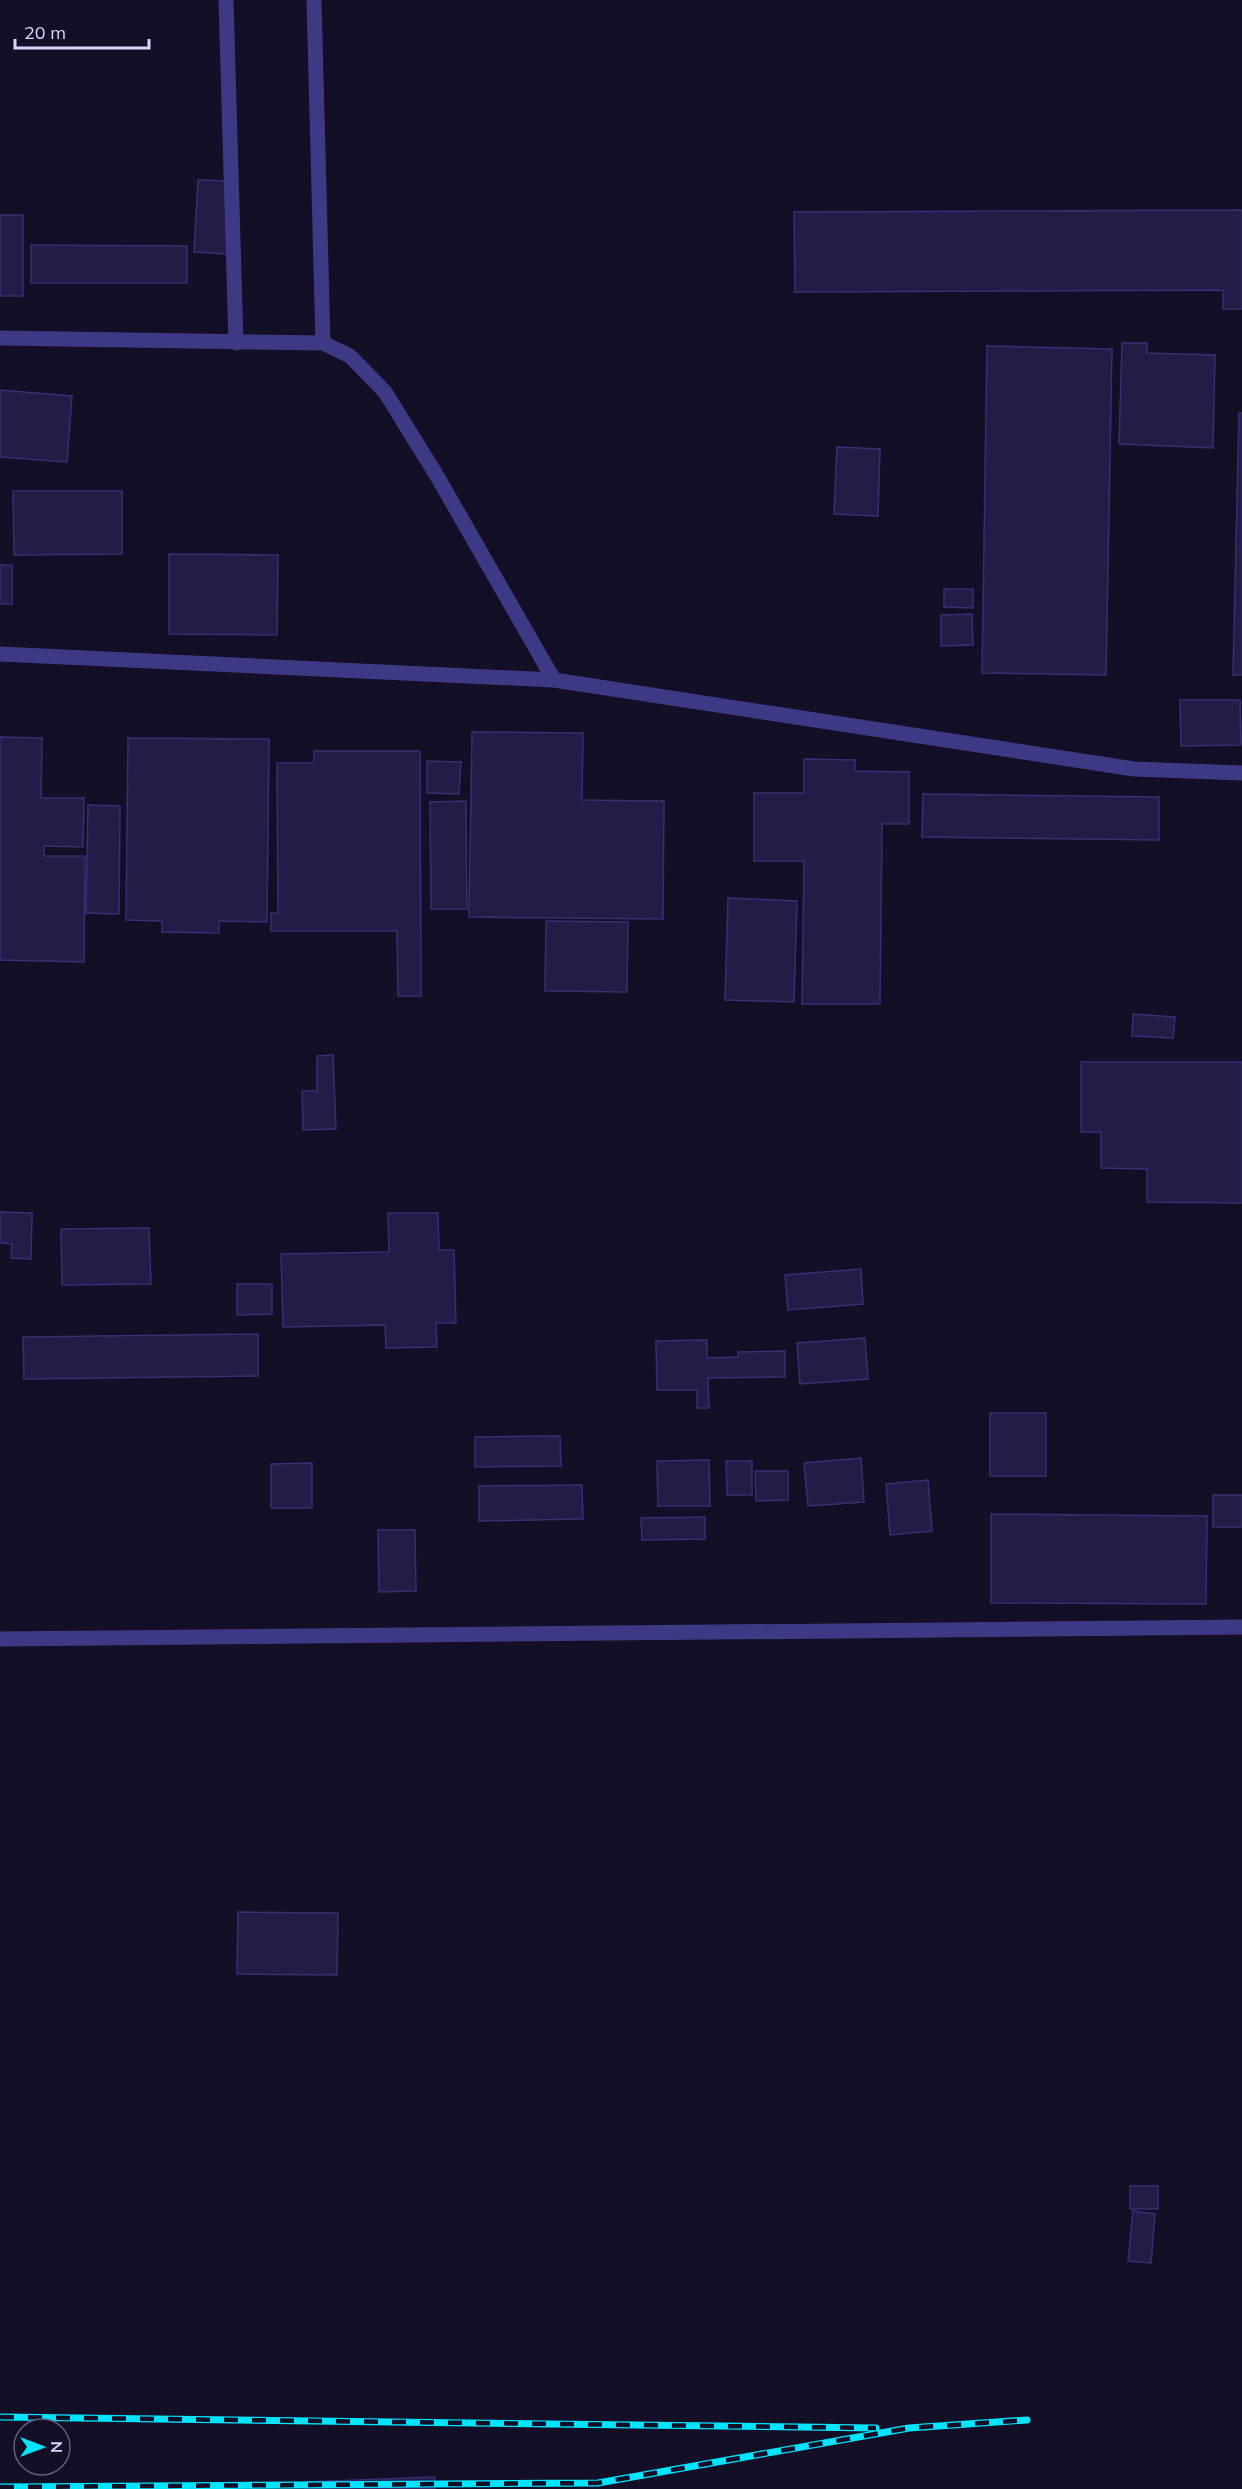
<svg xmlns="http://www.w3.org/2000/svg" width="1242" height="2489" font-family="Mulish,sans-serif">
<rect width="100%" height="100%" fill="#130f26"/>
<path fill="#241b47" stroke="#3b2d73" stroke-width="1.5" d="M198,180L230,181L227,254L194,252Z
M1242,210V309H1223V290L795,292L794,212Z
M0,215H23V296H0Z
M31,245L187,246V283H31Z
M1122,343H1147V353L1215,355L1213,448L1119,444Z
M987,346L1112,349L1106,675L982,673Z
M0,390L72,396L67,462L0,457Z
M1239,413H1242V675H1233Z
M837,447L880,449L878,516L834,514Z
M13,491H122V554L14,555Z
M169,554L278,555L277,635L169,634Z
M0,565H12V604H0Z
M944,589H973V608L944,607Z
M972,614L973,645L941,646V615Z
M1180,700H1240L1241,745L1181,746Z
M472,732L583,733L582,800L664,801L663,919L469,917Z
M0,737L42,738L41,798H84L83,847L44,846V856H85L84,962L0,960Z
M128,738L269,739L267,922L219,921V933L162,932V921L126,920Z
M314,751H420L421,996H398L397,931H271V913H278L277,763H314Z
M804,759L855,760V771L909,772V824H882L880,1004H802L804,861H754V793H804Z
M427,761L461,762L459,794L427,793Z
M923,794L1159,797V840L922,837Z
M466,801L467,909H431L430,802Z
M88,805L120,806L119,914L86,913Z
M728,898L797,901L794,1002L725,1000Z
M546,921L628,922L627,992L545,991Z
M1133,1014L1175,1017L1173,1038L1132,1036Z
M333,1055L336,1129L303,1130L302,1091H317V1056Z
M1081,1062H1242V1203L1147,1202V1169L1101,1168V1132H1081Z
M0,1212L32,1213L31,1259L11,1258L12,1244L0,1243Z
M388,1213H438L439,1250H454L456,1323H436L437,1347L386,1348L385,1325L283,1327L281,1254L389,1252Z
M149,1228L151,1284L62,1285L61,1229Z
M861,1269L863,1304L788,1310L785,1275Z
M237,1284H272V1314L237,1315Z
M258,1334V1376L24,1379L23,1337Z
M865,1338L868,1379L800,1384L797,1343Z
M707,1340V1358L738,1357V1352L785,1351V1377L708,1378L709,1408H697V1390H657L656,1341Z
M990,1413H1046V1476H990Z
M560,1436L561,1466L475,1467V1437Z
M861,1458L864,1502L808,1506L804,1463Z
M709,1460L710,1506H658L657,1461Z
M726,1461H752V1495H727Z
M312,1463V1508H271V1464Z
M755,1471H788V1500L756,1501Z
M928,1480L932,1531L890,1535L886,1484Z
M582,1485L583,1519L479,1521V1486Z
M1213,1495H1242V1527H1213Z
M991,1514L1207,1516L1206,1604L991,1603Z
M705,1517V1539L642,1540L641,1518Z
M378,1530H415L416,1591L379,1592Z
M238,1912L338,1913L337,1975L237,1974Z
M1130,2186H1158V2209H1130Z
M1133,2211L1155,2214L1151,2263L1128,2261Z
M435,2477V2489H305V2482Z"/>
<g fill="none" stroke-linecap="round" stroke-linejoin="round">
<path stroke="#3d3a85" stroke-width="15" d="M226,0L236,343
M314,0L323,343
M0,338L323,343L350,356L385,392L437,476L554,680
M0,654L554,680L1134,769L1242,773"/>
<path stroke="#3d3a85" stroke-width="15" d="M0,1639L1242,1627"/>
<defs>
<path id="rail" d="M0,2417L876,2428
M0,2487L598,2483L909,2428L1027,2420"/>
</defs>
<use href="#rail" stroke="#00e5ff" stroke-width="7"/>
<use href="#rail" stroke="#130f26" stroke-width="4.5" stroke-dasharray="14" stroke-linecap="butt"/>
</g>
<g transform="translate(42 2447) rotate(90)"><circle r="28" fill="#130f26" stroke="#625e7d" stroke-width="1.5"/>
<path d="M0-4.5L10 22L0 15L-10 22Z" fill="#00e5ff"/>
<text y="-9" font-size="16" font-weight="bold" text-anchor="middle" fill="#d9d4ff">N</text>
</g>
<path d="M15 39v9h134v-9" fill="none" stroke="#d9d4ff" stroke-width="3"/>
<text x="24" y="39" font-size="18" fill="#d9d4ff" stroke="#130f26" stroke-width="4.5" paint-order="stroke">20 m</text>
</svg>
